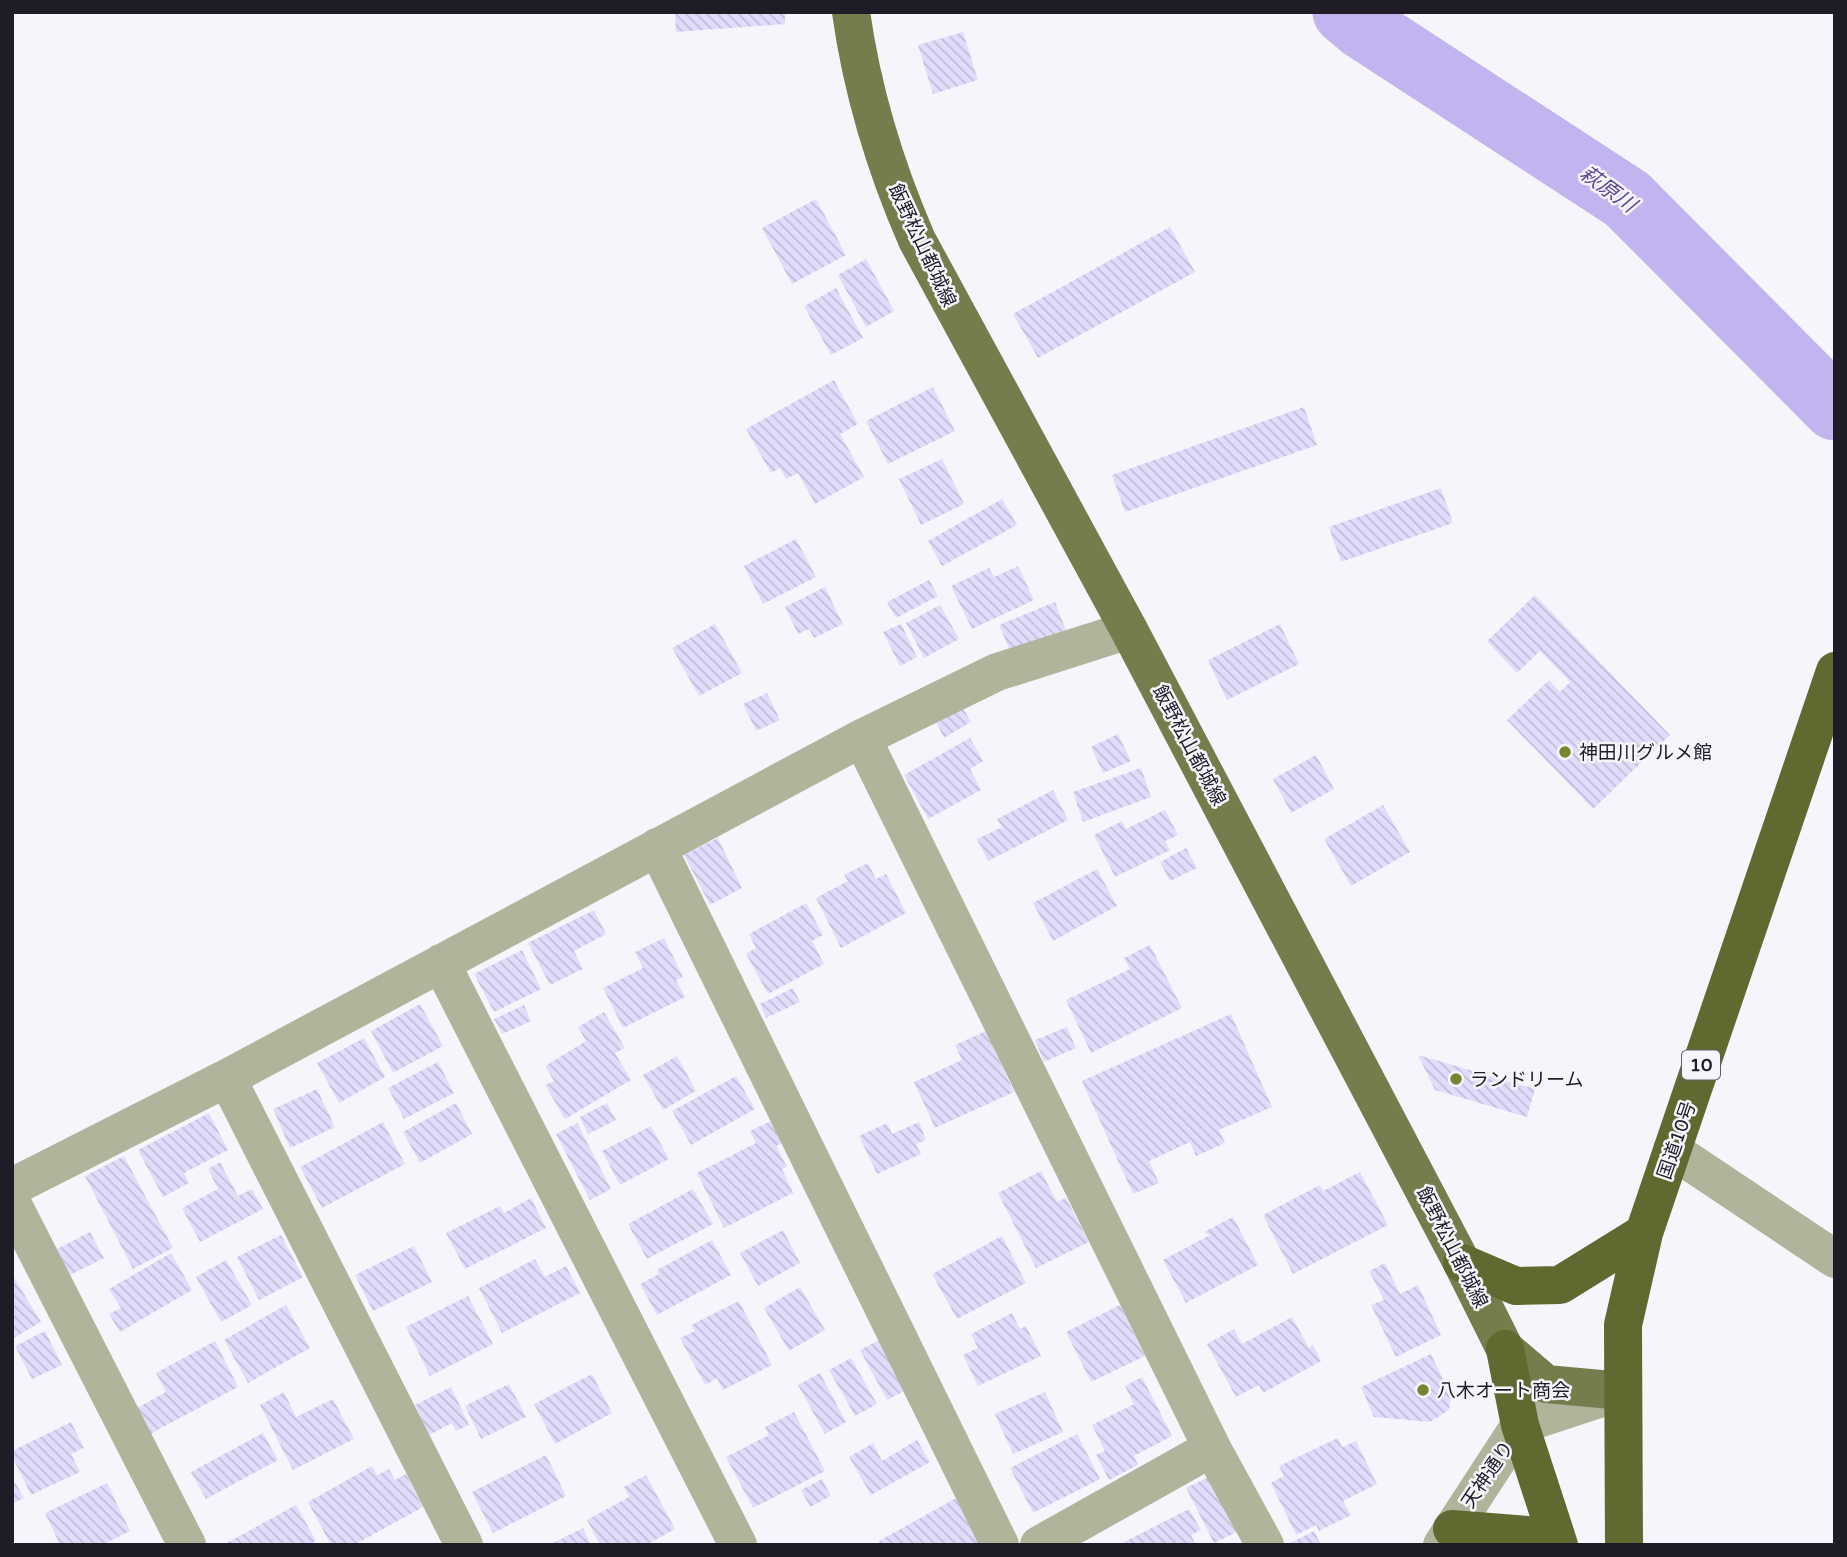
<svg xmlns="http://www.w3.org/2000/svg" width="1847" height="1557" font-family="'Varela Round','Noto Sans JP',sans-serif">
<defs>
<pattern id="building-back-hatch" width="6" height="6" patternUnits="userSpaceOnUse" patternTransform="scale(1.75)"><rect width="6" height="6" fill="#e2dcfc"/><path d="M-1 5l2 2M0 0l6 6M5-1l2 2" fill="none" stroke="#c1bcd8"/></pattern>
</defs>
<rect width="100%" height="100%" fill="#f6f5fc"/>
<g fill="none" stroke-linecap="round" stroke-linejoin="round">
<path stroke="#c1b4ef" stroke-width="65" d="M1345,12L1363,27L1627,199L1835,408"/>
</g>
<path fill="url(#building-back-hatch)" d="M675,12H785V24L676,32Z
M963,32L978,80L933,94L918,45Z
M816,199L846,255L792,284L762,228Z
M1170,227L1195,272L1038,358L1013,314Z
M866,259L894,311L866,327L838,275Z
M836,288L863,338L831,355L804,306Z
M834,380L858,424L840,434L864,477L815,504L798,473L786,479L780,468L771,473L746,429Z
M933,387L955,431L888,464L866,421Z
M1304,407L1317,445L1125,512L1112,475Z
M942,459L964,504L921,525L899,479Z
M1441,488L1453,523L1341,562L1329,527Z
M1002,499L1017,525L942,566L928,541Z
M796,539L816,577L763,604L744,566Z
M1018,566L1034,600L972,629L951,586L989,568L994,577Z
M929,580L938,596L896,618L887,602Z
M825,587L843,624L814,638L809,629L798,634L785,607Z
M1535,595L1670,735L1593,809L1507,720L1549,680L1560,692L1570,682L1540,651L1517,673L1487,641Z
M1055,602L1066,630L1011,653L999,625Z
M940,605L959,639L924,658L906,623Z
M715,624L742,673L699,696L672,648Z
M901,624L917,657L900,666L883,632Z
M1280,624L1299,664L1227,700L1208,660Z
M767,693L780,720L756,731L743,704Z
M961,705L971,722L944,738L935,720Z
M1118,734L1131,761L1103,773L1091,747Z
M970,738L983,761L970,769L981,790L928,819L904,775Z
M1316,755L1334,789L1291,813L1273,779Z
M1141,768L1151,797L1083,822L1073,792Z
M1053,790L1068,820L988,861L977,839L1002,827L997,819Z
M1383,805L1410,852L1351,886L1324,839Z
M1165,810L1178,835L1165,841L1170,850L1115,877L1094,835L1122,821L1126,829Z
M718,838L742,888L710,905L684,855Z
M1186,848L1197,868L1170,881L1160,862Z
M868,863L876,879L886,874L906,913L841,948L816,898L848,881L844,875Z
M1097,869L1117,906L1053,941L1033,903Z
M806,903L823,935L812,941L824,964L768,994L746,954L756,948L749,934Z
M594,910L606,934L574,951L583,969L550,985L528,943Z
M664,938L683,977L676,980L685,997L623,1028L603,988L643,968L635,952Z
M1150,945L1182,1008L1091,1053L1066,1000L1130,969L1124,958Z
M522,950L541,989L494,1012L474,974Z
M793,988L800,1002L766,1018L760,1004Z
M420,1004L443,1046L393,1073L371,1031Z
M524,1005L531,1021L502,1034L494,1019Z
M604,1012L625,1048L615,1053L631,1080L565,1119L545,1085L554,1081L545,1066L586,1041L578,1027Z
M1231,1014L1272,1107L1219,1130L1225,1143L1196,1156L1190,1142L1149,1161L1159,1183L1133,1194L1082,1081Z
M1067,1027L1076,1048L1044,1062L1035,1040Z
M986,1031L1014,1092L935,1128L914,1082L962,1060L955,1045Z
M364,1038L385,1077L339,1103L317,1063Z
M1418,1055L1535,1089L1527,1117L1435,1090Z
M677,1056L696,1091L663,1110L643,1075Z
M438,1062L454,1093L404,1119L388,1088Z
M736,1076L755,1109L691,1145L672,1111Z
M317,1089L335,1127L290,1148L273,1109Z
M456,1103L472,1134L420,1163L403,1132Z
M607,1103L616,1120L588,1134L580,1117Z
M209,1113L228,1150L184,1173L189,1183L163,1197L138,1150Z
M773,1120L784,1142L776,1146L787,1167L782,1169L793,1193L724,1228L697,1173L756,1143L750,1131Z
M383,1122L405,1164L322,1208L300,1167Z
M919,1122L926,1140L916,1144L921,1154L877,1174L859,1136L887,1123L892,1134Z
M577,1123L611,1189L590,1200L556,1134Z
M651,1126L669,1159L620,1185L602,1151Z
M124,1156L173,1248L133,1269L85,1176Z
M220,1162L238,1196L252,1189L263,1209L200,1242L182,1208L218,1189L208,1169Z
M1041,1171L1057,1202L1066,1198L1089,1242L1036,1268L998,1193Z
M1360,1172L1388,1225L1293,1274L1263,1215L1320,1185L1323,1191Z
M693,1189L713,1224L647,1259L628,1224Z
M531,1198L546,1228L465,1269L446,1233L500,1206L504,1213Z
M1233,1217L1258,1265L1186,1303L1163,1260L1210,1235L1204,1232Z
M783,1230L800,1263L758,1286L740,1253Z
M90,1232L104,1258L70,1275L57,1249Z
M281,1235L303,1277L259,1300L237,1257Z
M1002,1236L1026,1283L957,1319L932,1274Z
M712,1240L731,1275L657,1315L640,1284L659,1274L657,1270Z
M414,1246L432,1282L373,1311L355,1275Z
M171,1253L192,1290L120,1332L109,1314L121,1308L109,1289Z
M535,1259L545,1277L566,1266L580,1293L502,1333L479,1288Z
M226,1260L252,1305L221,1322L196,1277Z
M1385,1263L1400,1294L1418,1285L1441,1335L1396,1357L1371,1305L1384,1300L1369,1271Z
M12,1274L41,1322L12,1339Z
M800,1287L825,1330L789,1351L764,1308Z
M468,1296L493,1344L430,1376L406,1327Z
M739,1301L772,1365L723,1390L717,1378L705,1385L680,1338L695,1331L691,1325Z
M286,1305L310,1348L248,1383L224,1340Z
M1120,1305L1145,1356L1091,1382L1066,1332Z
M1012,1313L1020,1329L1026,1326L1041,1356L978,1386L963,1355L978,1348L971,1334Z
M1292,1317L1309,1348L1313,1345L1321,1361L1263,1393L1259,1385L1236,1397L1207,1344L1234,1329L1242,1344Z
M45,1331L62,1365L32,1379L15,1346Z
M879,1340L906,1390L887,1400L860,1350Z
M215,1341L238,1387L150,1434L137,1408L166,1392L156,1373Z
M1431,1354L1451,1396L1449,1410L1430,1422L1374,1417L1361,1387Z
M851,1358L877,1404L855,1416L829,1370Z
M820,1373L846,1422L825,1434L798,1385Z
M592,1374L612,1413L555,1444L534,1404Z
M1142,1377L1172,1436L1134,1456L1138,1465L1109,1480L1096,1455L1105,1451L1092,1425L1134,1404L1125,1386Z
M509,1384L526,1417L481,1439L465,1406Z
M451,1387L469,1425L456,1431L452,1423L429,1435L415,1405Z
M284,1392L296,1417L333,1399L354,1439L293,1470L260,1405Z
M1045,1392L1063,1432L1013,1454L995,1414Z
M794,1412L825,1471L753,1508L726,1457L769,1435L765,1427Z
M71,1422L84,1448L71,1454L80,1472L31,1495L12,1456V1451Z
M263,1433L278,1460L206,1499L191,1472Z
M1077,1434L1100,1479L1033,1513L1010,1468Z
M1338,1438L1342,1447L1356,1441L1377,1484L1343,1501L1351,1515L1319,1531L1316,1525L1296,1535L1271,1483L1284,1476L1279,1466Z
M917,1440L930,1462L871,1495L849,1457L873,1443L882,1461Z
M546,1455L566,1496L493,1533L472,1492Z
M372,1466L377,1475L389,1469L395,1480L406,1474L423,1507L354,1545H331L308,1502Z
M646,1475L675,1529L646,1545H600L587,1520L629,1497L624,1487Z
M12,1477L24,1498L12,1504Z
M1209,1477L1237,1532L1214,1543L1186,1488Z
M822,1479L831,1496L810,1507L801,1490Z
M107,1483L130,1531L102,1545H60L45,1513Z
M956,1498L980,1543L976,1545H881L879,1541Z
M296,1505L316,1541L309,1545H223Z
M1189,1509L1201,1530L1191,1535L1196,1545H1126L1124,1542Z
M583,1528L591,1545H549Z
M1314,1531L1321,1545H1286Z"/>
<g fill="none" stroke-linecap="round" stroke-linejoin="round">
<path stroke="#afb59b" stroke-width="38" d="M862,738L1212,1448L1265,1545
M657,847L1000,1545
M441,963L738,1545
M227,1078L464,1545
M1672,1150L1835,1259
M12,1187L227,1078L862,738L997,672L1129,630
M12,1203L187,1545
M1039,1545L1212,1448
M1442,1545L1520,1425L1623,1391"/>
<path stroke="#747e4d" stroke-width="38" d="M851,12C862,90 886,169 917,240L1129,630L1462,1263L1505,1349L1546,1384L1623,1391"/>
<path stroke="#5f6a30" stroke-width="38" d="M1462,1263L1516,1286L1560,1285L1644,1233
M1505,1349L1520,1425L1559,1545
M1452,1529L1527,1535L1545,1545
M1624,1545L1623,1325L1644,1233L1835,671"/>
</g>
<g fill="#778533" stroke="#f6f5fc" stroke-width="2.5">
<circle cx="1565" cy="752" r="7"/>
<circle cx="1456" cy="1079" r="7"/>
<circle cx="1423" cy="1390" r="7"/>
</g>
<g text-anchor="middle" stroke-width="5" stroke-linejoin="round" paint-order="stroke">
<rect fill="#f6f5fc" stroke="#605d68" stroke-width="2" x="1682" y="1050.5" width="38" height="29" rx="5"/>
<g font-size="18" font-weight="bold" fill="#1f1c28">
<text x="1701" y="1071">10</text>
</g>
<g font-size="19" fill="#1f1c28" stroke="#f6f5fc">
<text transform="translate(923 245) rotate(65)" y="7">飯野松山都城線</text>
<text transform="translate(1190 745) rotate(62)" y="7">飯野松山都城線</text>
<text transform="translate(1676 1140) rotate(-71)" y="7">国道10号</text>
<text transform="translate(1453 1247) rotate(63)" y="7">飯野松山都城線</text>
<text transform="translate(1487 1474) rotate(-56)" y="7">天神通り</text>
</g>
<g font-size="19" fill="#1f1c28" stroke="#f6f5fc" text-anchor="start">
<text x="1579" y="759">神田川グルメ館</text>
<text x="1470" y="1086">ランドリーム</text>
<text x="1437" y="1397">八木オート商会</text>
</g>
<g font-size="21" font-style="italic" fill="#5d4990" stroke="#f6f5fc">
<text transform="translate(1608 189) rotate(36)" y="7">萩原川</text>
</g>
</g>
<rect width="1847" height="1557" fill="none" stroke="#1f1c28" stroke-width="28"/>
</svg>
